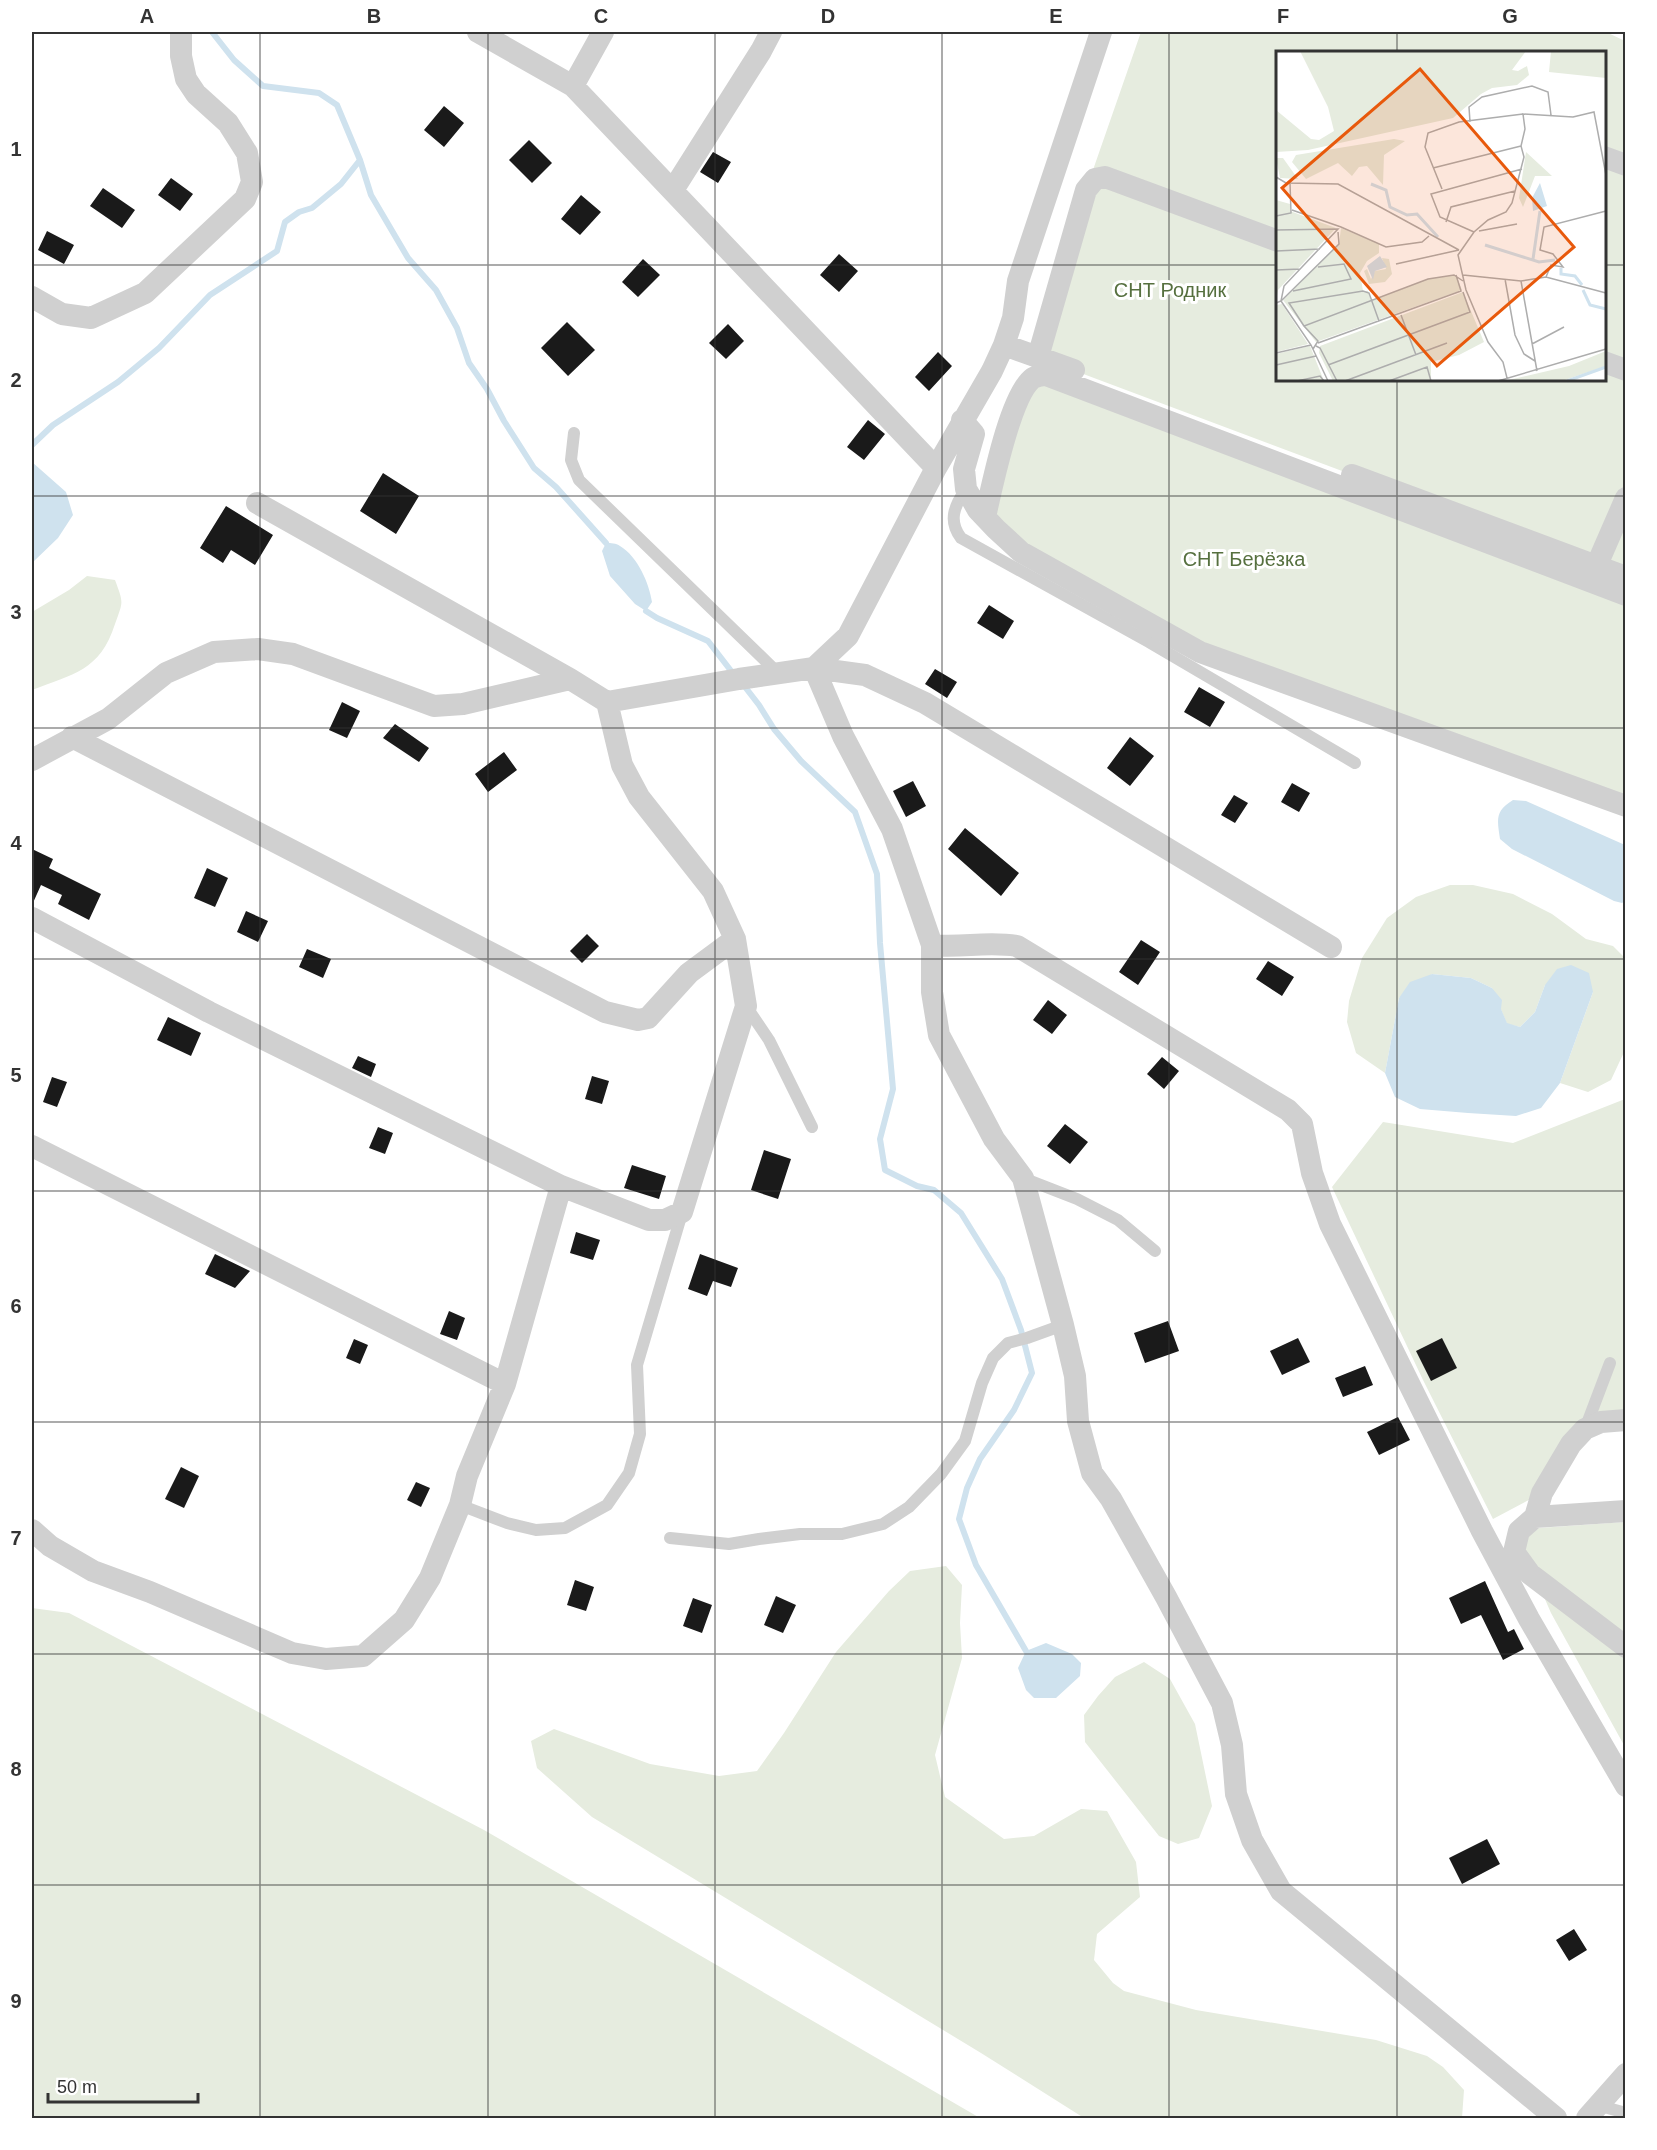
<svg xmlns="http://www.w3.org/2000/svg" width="1657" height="2150" viewBox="0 0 1657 2150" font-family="Helvetica,sans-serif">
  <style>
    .green { fill: #e6ecdf; fill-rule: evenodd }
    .water { fill: #cfe2ee }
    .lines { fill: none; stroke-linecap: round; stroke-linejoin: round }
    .stream { stroke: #cfe2ee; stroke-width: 6 }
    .building { fill: #1a1a1a }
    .lane { stroke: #d0d0d0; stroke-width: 12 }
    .street { stroke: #d0d0d0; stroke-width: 22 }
    .grid { fill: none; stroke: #333; stroke-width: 1.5; stroke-opacity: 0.55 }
    .labels { text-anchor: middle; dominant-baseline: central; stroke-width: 6; stroke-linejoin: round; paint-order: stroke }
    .park-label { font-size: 20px; fill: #56703f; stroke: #fff }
    .inset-river { fill: none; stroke: #cfe2ee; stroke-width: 3 }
    .inset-road { fill: none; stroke: #adadad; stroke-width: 1.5 }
    .view { fill: #e8590c; fill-opacity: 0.15; stroke: #e8590c; stroke-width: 3 }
    .inset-edge { fill: none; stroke: #333; stroke-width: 3 }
    .neatline { fill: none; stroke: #333; stroke-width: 2 }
    .grid-label { font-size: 20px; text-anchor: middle; font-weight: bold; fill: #333 }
  </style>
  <rect width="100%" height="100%" fill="#fff"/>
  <path class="green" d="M1141 32H1606L1625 41V577L1038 357 1086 190ZM1278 52H1604V380H1278Z
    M1034 377 1625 595V806L1200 652 985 517Z
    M87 576 115 580C124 604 123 601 115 624 100 671 73 674 32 690V612L69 590Z
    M1450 885H1473L1513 894 1552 914 1586 939 1613 946 1625 958V1050L1611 1080 1588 1092 1560 1083 1593 992 1545 985 1535 1012 1520 1027 1507 1024 1492 988 1471 978 1432 974 1399 998 1385 1073 1356 1053 1347 1022 1349 1001 1362 958 1387 918 1416 897Z
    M1625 1099V1420L1601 1422 1542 1493 1493 1519 1423 1380 1332 1187 1383 1122 1513 1143Z
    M1625 1522V1747L1551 1613 1524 1551 1527 1537 1539 1528Z
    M946 1566 962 1585 960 1623 962 1658 935 1755 945 1797 1004 1839 1034 1836 1081 1809 1107 1811 1136 1862 1140 1897 1097 1934 1094 1960 1113 1983 1124 1991 1196 2010 1376 2040 1427 2056 1443 2067 1464 2090 1462 2118H1084L981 2053 592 1817 537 1768 531 1741 554 1729 650 1764 719 1776 757 1771 784 1733 836 1652 889 1591 910 1571Z
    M32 1608 69 1613 484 1830 980 2118H32Z
    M1144 1662 1170 1679 1195 1724 1212 1806 1199 1838 1178 1844 1159 1836 1085 1742 1084 1715 1098 1696 1115 1677Z"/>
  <path class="water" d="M32 462 66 492 73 515 58 538 32 563Z
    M606 543C611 543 616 543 620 546 638 557 649 583 652 602L646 611 635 604 610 576 602 551Z
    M1513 800 1526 801 1625 845V901L1622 903 1614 901 1512 849 1500 839C1497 819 1495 811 1513 800Z
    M1571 965 1589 973 1593 992 1560 1083 1541 1108 1516 1116 1468 1113 1420 1109 1395 1097 1385 1073 1399 998 1410 982 1432 974 1471 978 1492 988 1502 1000 1501 1009 1507 1023 1520 1027 1535 1012 1545 985 1557 969Z
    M1046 1643 1072 1654 1081 1663 1080 1676 1056 1698H1034L1026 1690 1018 1668 1026 1651Z"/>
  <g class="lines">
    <path class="stream" d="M212 32 234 60 263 86 319 93 337 105 360 160 371 195 408 258 436 290 457 328 469 363 487 389 504 421 534 468 556 487 606 543
      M32 445 53 425 118 382 159 348 210 295 277 251 285 222 299 212 312 208 341 184 360 160
      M646 611 657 618 708 641 735 676
      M742 683 759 705 774 729 801 761 855 812 877 874 880 943 893 1089 880 1139 885 1170 917 1186 934 1190 961 1213 1002 1279 1021 1330 1032 1373 1014 1410 980 1459 967 1488 959 1519 976 1565 1026 1651"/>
  </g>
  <path class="building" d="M444 106 464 123 444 147 424 130Z
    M529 140 552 163 532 183 509 160Z
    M713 152 731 162 718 183 700 172Z
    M171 178 193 194 180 211 158 195Z
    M103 188 135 210 122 228 90 206Z
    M581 195 601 212 580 235 561 219Z
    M47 231 74 245 64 264 38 250Z
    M839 254 858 271 839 292 820 275Z
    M643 259 660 275 638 297 622 282Z
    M567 322 595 350 568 376 541 348Z
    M728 324 744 341 726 359 709 343Z
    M938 352 952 366 929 391 915 377Z
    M868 420 885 434 864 460 847 447Z
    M383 473 419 496 396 534 360 511Z
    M226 506 273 535 255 565 231 550 223 563 200 548Z
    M989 605 1014 621 1003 639 977 623Z
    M935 669 957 682 947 698 925 684Z
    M1199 687 1225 702 1210 727 1184 712Z
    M342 702 360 711 347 738 329 730Z
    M395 724 429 748 419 762 383 738Z
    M1130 737 1154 756 1130 786 1107 768Z
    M504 752 517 770 488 792 475 774Z
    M913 781 926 806 906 817 893 791Z
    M1292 783 1310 793 1299 812 1281 802Z
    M1234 795 1248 803 1235 823 1221 815Z
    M965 828 1019 873 1001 896 948 849Z
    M32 849 53 859 49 868 101 894 89 920 58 904 62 895 41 885 32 905Z
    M207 868 228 878 215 907 194 898Z
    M246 911 268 921 258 942 237 932Z
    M587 934 599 946 582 963 570 951Z
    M1141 940 1160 952 1138 985 1119 972Z
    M307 949 331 959 323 978 299 967Z
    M1268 961 1294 977 1282 996 1256 979Z
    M1048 1000 1067 1015 1052 1034 1033 1020Z
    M168 1017 201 1033 191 1056 157 1040Z
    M358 1056 376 1064 371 1077 352 1068Z
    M1162 1057 1179 1071 1164 1089 1147 1074Z
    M592 1076 609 1081 602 1104 585 1099Z
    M52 1077 67 1082 57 1107 43 1102Z
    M1065 1124 1088 1142 1070 1164 1047 1146Z
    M378 1127 393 1133 385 1154 369 1148Z
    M764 1150 791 1159 778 1199 751 1190Z
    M632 1165 666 1176 659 1199 624 1188Z
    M576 1232 600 1240 593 1260 570 1253Z
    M215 1254 250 1271 235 1288 205 1274Z
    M700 1254 738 1268 731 1287 713 1281 707 1296 688 1289Z
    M449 1311 465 1318 457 1340 440 1334Z
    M1168 1321 1179 1351 1145 1363 1134 1333Z
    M1298 1338 1310 1362 1282 1375 1270 1351Z
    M1442 1338 1457 1368 1431 1381 1416 1351Z
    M354 1339 368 1345 360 1364 346 1358Z
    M1365 1366 1373 1385 1343 1397 1335 1378Z
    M1398 1417 1410 1440 1379 1455 1367 1432Z
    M181 1467 199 1476 184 1508 165 1499Z
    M416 1482 430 1488 421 1507 407 1500Z
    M575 1580 594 1587 586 1611 567 1605Z
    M1485 1581 1508 1632 1514 1629 1524 1649 1503 1660 1481 1615 1461 1624 1449 1598Z
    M776 1596 796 1605 783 1633 764 1625Z
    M693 1598 712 1605 702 1633 683 1626Z
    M1487 1839 1500 1864 1462 1884 1449 1858Z
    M1574 1929 1587 1950 1569 1961 1556 1940Z"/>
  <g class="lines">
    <path class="lane" d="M574 433 571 460 579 480 778 673
      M966 489C954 506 948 521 961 538L1149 642 1355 763
      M746 1006 769 1040 812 1127
      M1023 1178 1077 1199 1118 1220 1155 1251
      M1585 1429 1610 1363
      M460 1505 507 1523 536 1530 565 1528 607 1505 629 1473 640 1434 637 1365 682 1213
      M670 1538 729 1544 759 1539 800 1534H842L883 1524 909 1507 941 1474 965 1441 982 1383 993 1358 1008 1343 1027 1338 1063 1325
      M1597 2105 1626 2113"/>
    <path class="street" d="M478 32 573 86 936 468
      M573 86 603 32
      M1604 157 1626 165
      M673 190 761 51 771 32
      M32 297 62 314 91 318 145 293 245 199 252 182 247 153 228 123 196 94 186 79 181 56V32
      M1004 345 1074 370
      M1038 357 1086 190 1095 179 1105 177 1278 241
      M1604 362 1626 370
      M962 420 974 434 964 469 966 489 978 510 996 529 1021 552 1200 652 1626 806
      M1352 475 1626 577
      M257 503 570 679
      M985 517C992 487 1010 395 1033 378 1037 376 1042 375 1046 375L1626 595
      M1596 567 1626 498
      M814 668 843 736 892 829 932 945V992L939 1035 994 1139 1023 1178 1063 1325 1075 1376 1078 1421 1092 1473 1111 1499 1166 1597 1222 1703 1232 1745 1236 1794 1252 1840 1281 1891 1556 2118
      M814 668 865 675 925 703 1331 947
      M72 737 605 1012 638 1020 648 1018 689 973 735 939
      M32 760 108 719 166 673 214 652 258 649 293 654 434 706 463 704 570 679 607 702 739 679 814 668 848 636 936 468 992 371 1004 345 1013 318 1018 281 1101 32
      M32 918 209 1012 561 1186 649 1220H665L682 1212 746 1006 735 939 713 891 639 797 622 765 607 702
      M932 945C961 948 988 941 1017 946L1288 1110 1302 1124 1312 1173 1330 1224 1482 1531 1529 1619 1626 1786
      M32 1146 505 1384
      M1626 1511 1535 1517 1519 1531 1514 1552 1530 1574 1626 1647
      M1535 1517 1542 1493 1571 1444 1585 1429 1601 1422 1626 1420
      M32 1530 50 1546 93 1571 150 1592 292 1653 326 1659 363 1656 404 1620 430 1578 460 1505 467 1476 505 1384 561 1186
      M1587 2118 1626 2074"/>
  </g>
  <path class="grid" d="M260 32V2118M488 32V2118M715 32V2118M942 32V2118M1169 32V2118M1397 32V52M32 265H1278M1604 265H1626M1397 380V2118M32 496H1626M32 728H1626M32 959H1626M32 1191H1626M32 1422H1626M32 1654H1626M32 1885H1626"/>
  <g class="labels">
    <g class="park-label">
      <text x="1170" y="290">СНТ Родник</text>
      <text x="1244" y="559">СНТ Берёзка</text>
    </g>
  </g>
  <g transform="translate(1276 51)">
    <rect width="330" height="330" fill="#fff"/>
    <path d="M24 0H250L236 19 242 20 251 15 253 24 241 34 216 37 205 43 177 67 32 99 0 101V59L35 88 43 89 58 80 52 56ZM275 0H330V27L273 21ZM118 88 129 90 108 104 107 134 91 115 83 116 76 125 62 112 30 128 16 111 20 104ZM250 101 276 125H259L247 156 243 147ZM0 107H7L22 128 4 127ZM0 149 14 153V160L60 177 2 239 0 251ZM65 177 103 193V202L91 210 84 222 87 240H92L95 250 152 228 180 224 186 239 40 291 7 249 63 193ZM106 207 113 208 116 223 109 231 93 233 88 220 91 218 95 228 99 220 110 218ZM187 241 208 291 183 304 155 311V330H57L43 302 44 295ZM6 253 32 293 0 301V254ZM34 295 48 330H0V303ZM330 300V315L286 330H228L293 315Z" fill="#e6ecdf"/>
    <path d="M264 132 271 155 257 160 256 147ZM104 205 111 216 99 220 97 229 91 215Z" fill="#cfe2ee"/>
    <path class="inset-river" d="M95 133 110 139 114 156 131 164 141 163 162 186M209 194 263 211 279 209M257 208 264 160M285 217V223L299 225 306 234M307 239 314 254 330 258M291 330 330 316"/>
    <path class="inset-road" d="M194 71 193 56 206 46 256 35 272 41 275 64M157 117 245 95M0 126 10 132 62 133 183 199M166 138 149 96 152 82 183 71 247 63M16 159 65 176 110 196 146 191 153 185M0 165 15 162 14 132M170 171 175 156 239 140M0 179 62 178 8 235 5 250 0 252M203 180 241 173M198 181 164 166 155 143 246 118M0 200 44 198M120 213 183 199M0 219 24 218M187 224 245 230 270 226 330 242M270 226 275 214 287 216 277 203 264 199 268 176 330 160M229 228 239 284 248 303 259 310M245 230 261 320M17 240 75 228 68 213 42 216M125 264 140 304M28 275 13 252 87 240 93 242 103 270M42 292 185 240 180 224M256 293 288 276M40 295 44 297 61 330M37 298 42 290 28 275 152 228 178 224 187 230M0 302 35 294M0 314 40 305M52 314 194 261 187 241M231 327 227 311 212 291 190 239 182 204 198 181 212 169 230 161 236 152 248 106 245 95 249 78 247 63 297 66 318 61 330 124M21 330 44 325 48 330M52 330 35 294 5 250 63 193 62 181M69 330 171 292M113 330 151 316 155 330M222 330 330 298"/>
    <path class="view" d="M144 18 298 196 161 315 6 137Z"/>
    <rect width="330" height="330" class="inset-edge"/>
  </g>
  <rect width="1657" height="2150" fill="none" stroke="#ffffff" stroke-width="66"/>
  <path d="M48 2093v9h150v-9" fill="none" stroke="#333333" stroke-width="3"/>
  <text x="57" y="2093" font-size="18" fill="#333333" stroke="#ffffff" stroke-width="4.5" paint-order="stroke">50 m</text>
  <rect x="33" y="33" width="1591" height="2084" class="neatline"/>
  <g class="grid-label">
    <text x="147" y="23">A</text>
    <text x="374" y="23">B</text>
    <text x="601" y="23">C</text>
    <text x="828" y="23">D</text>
    <text x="1056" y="23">E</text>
    <text x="1283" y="23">F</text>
    <text x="1510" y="23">G</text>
    <text x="16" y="156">1</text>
    <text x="16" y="387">2</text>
    <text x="16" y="619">3</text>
    <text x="16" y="850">4</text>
    <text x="16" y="1082">5</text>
    <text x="16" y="1313">6</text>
    <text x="16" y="1545">7</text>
    <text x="16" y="1776">8</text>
    <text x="16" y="2008">9</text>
  </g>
</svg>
